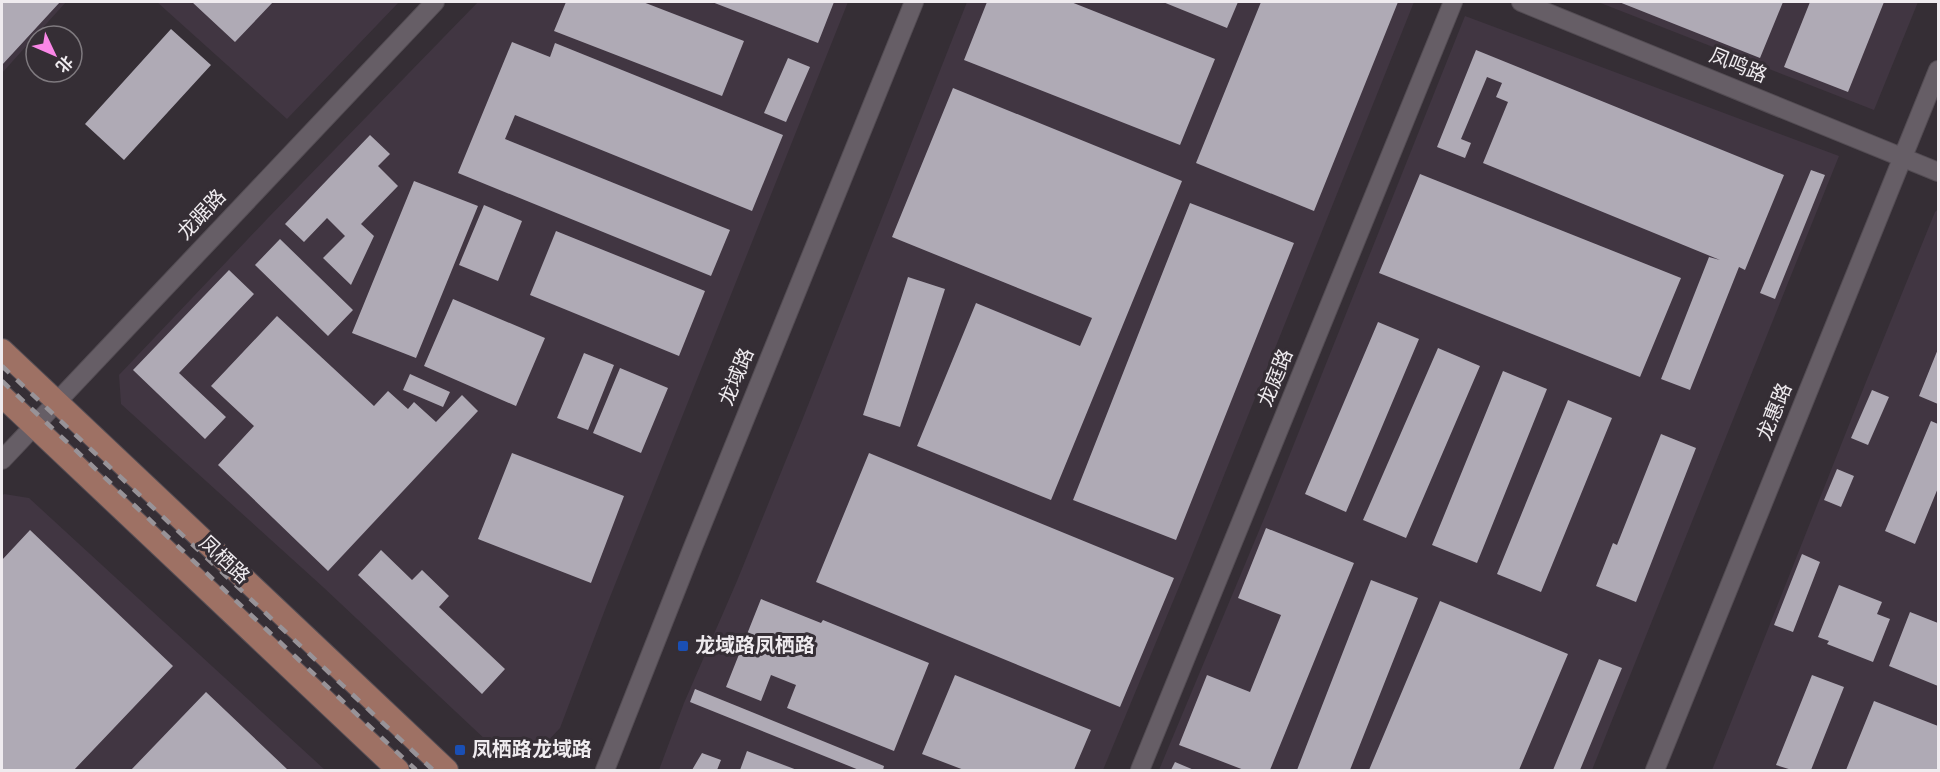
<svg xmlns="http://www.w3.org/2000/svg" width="1940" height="772" viewBox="0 0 1940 772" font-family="'Source Sans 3','Noto Sans SC',sans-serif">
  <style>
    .built { fill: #413642 }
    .building { fill: #afaab5 }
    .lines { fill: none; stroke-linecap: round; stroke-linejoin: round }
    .minor-casing { stroke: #544d54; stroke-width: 20 }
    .major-casing { stroke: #544d54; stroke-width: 24 }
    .minor { stroke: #665e66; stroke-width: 18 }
    .major { stroke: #9e7164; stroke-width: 22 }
    .rail { stroke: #989398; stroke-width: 4.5; stroke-dasharray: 10 10; stroke-linecap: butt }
    .transit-dot { fill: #1a4fb4; stroke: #352e35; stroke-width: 2 }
    .labels { text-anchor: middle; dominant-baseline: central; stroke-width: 6; stroke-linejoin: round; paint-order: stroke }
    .street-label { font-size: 20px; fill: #efebef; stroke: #352e35 }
    .poi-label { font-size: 20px; font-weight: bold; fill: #efebef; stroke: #352e35; text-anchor: start }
  </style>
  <rect width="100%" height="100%" fill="#352e35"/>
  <path class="built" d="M2 2H66L2 73Z
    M157 2H399L287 119Z
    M478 2H848L606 607 560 728 544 745 513 751 488 742 323 587 121 404 119 375 267 219Z
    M967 2H1414L1186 570 1103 770H659L684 703 737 581 803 418Z
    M1598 2H1918L1874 110Z
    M1465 16 1839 156 1592 770H1159L1266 514Z
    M1938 209V770H1712L1866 382 1935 212Z
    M4 494 29 498 325 770H2V496Z"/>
  <path class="building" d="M2 2H60L2 65Z
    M192 2H273L235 42Z
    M566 2H643L744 41 722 96 554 31Z
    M712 2H834L818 43Z
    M987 2H1071L1215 59 1180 145 964 60Z
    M1163 2H1238L1227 28Z
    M1261 2H1398L1314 211 1196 163Z
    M1619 2H1783L1760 58Z
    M1810 2H1884L1848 92 1784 67Z
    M171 29 211 65 124 160 85 124Z
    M512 42 550 57 555 43 783 135 752 211 515 115 505 139 730 230 711 276 458 173Z
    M1476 50 1784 175 1745 270 1739 267 1690 390 1661 379 1709 257 1720 260 1483 163 1508 102 1496 97 1502 83 1487 77 1461 139 1471 143 1465 158 1437 147Z
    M788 58 810 67 786 122 764 113Z
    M953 88 1182 181 1051 500 917 446 976 303 1080 346 1092 318 892 237Z
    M370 135 390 154 378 166 398 186 361 224 374 236 351 285 323 258 345 236 327 218 304 242 285 224Z
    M1811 170 1825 175 1775 299 1760 293Z
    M1420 174 1681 278 1640 377 1379 273Z
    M414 181 478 206 416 358 352 333Z
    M1190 203 1294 243 1176 540 1073 500Z
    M484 205 522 221 498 281 459 265Z
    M556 231 705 291 679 356 530 295Z
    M280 239 353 310 328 336 255 265Z
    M229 270 254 294 179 373 226 417 205 439 133 370Z
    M908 277 945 289 900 427 863 415Z
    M453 299 545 338 516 406 424 366Z
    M277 316 374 406 388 391 408 409 414 402 436 422 462 395 478 411 328 571 218 465 254 426 211 386Z
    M1378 322 1419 339 1346 512 1305 494Z
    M1438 348 1480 366 1406 538 1363 520Z
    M1938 349V404L1919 396Z
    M584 353 614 365 588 430 557 418Z
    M620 368 668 388 641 453 593 433Z
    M1503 371 1547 389 1477 563 1432 545Z
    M410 374 450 392 443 407 403 390Z
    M1872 390 1889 397 1868 445 1851 438Z
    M1568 400 1612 418 1541 592 1497 574Z
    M1931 421 1938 424V488L1915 544 1885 531Z
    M1661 434 1696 448 1636 602 1596 586 1613 543 1617 545Z
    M512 453 624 496 591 583 478 539Z
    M869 453 1174 578 1120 707 816 582Z
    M1837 469 1854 476 1841 507 1824 500Z
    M1266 528 1354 563 1270 770H1244L1179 745 1207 675 1250 692 1281 615 1238 598Z
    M30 530 173 666 74 770H2V560Z
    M381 550 412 580 422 570 449 596 439 607 505 669 482 694 358 575Z
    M1802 554 1820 562 1793 632 1774 625Z
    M1371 580 1418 598 1350 770H1297Z
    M1839 585 1882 602 1877 614 1890 619 1873 662 1827 644 1829 641 1818 637Z
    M761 599 821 623 823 620 929 663 894 751 787 708 796 685 771 675 761 701 726 687Z
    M1440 601 1568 654 1519 770H1369Z
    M1910 612 1938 623V686L1889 666Z
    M1599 659 1622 668 1580 770H1553Z
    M955 675 1091 730 1074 770H964L922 754Z
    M1812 675 1844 687 1811 770H1792L1776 765Z
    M695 689 884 766 883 770H859L690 702Z
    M206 692 288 770H131Z
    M1874 701 1938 726V770H1846Z
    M747 751 797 770H740Z
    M702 753 721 760 717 770H692Z
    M1175 762 1194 770H1171Z"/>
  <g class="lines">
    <defs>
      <path id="minor" d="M1521 2 1938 172
        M2 460 435 2
        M605 770 693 547 914 2
        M1140 770 1453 2
        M1655 770 1938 70"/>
      <path id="major" d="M2 350 447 770
        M2 396 398 770"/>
    </defs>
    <use href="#minor" class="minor-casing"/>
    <use href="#major" class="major-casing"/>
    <use href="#minor" class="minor"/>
    <use href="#major" class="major"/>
    <path class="rail" d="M2 366 433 770
      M2 381 416 770"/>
  </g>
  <g class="transit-dot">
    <rect x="677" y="640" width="12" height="12" rx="3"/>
    <rect x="454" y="744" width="12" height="12" rx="3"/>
  </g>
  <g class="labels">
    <g class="street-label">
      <text transform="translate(1738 66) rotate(22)">凤鸣路</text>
      <text transform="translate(202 215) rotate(-47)">龙踞路</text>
      <text transform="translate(737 377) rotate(-68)">龙域路</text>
      <text transform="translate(1276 378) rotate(-68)">龙庭路</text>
      <text transform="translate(1775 412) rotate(-68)">龙惠路</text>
      <text transform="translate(224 560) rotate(43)">凤栖路</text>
    </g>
    <g class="poi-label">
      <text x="695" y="646">龙域路凤栖路</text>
      <text x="472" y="750">凤栖路龙域路</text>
    </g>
  </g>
  <rect width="1940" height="772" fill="none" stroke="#efebef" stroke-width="6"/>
  <g transform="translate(54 54) rotate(134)"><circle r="28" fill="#352e35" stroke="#7f7a7f" stroke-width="1.5"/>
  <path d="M0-4.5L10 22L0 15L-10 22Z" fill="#fa87e7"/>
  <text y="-9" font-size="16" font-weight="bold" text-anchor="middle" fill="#efebef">北</text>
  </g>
</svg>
